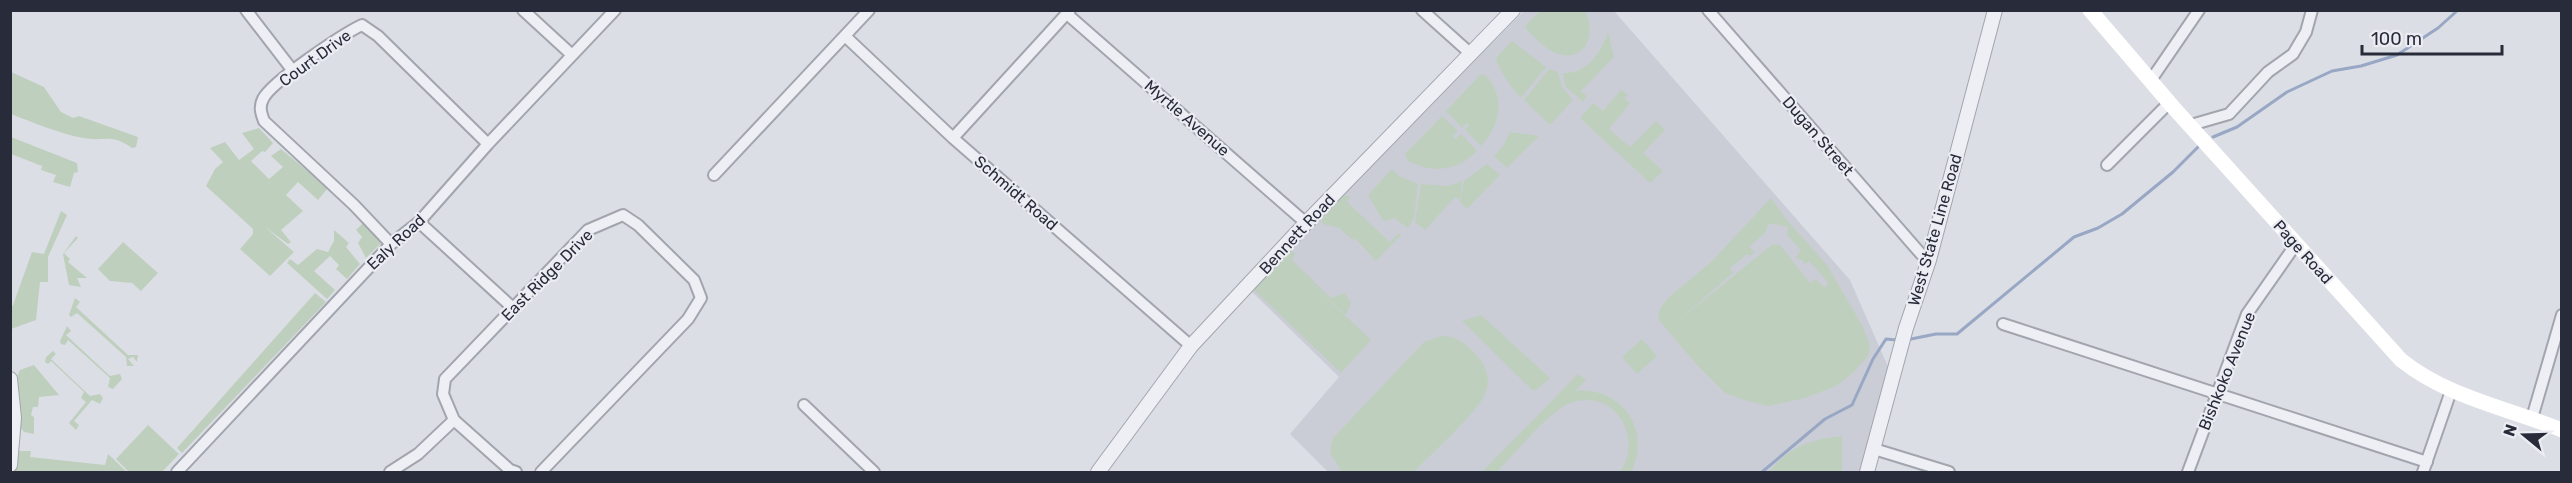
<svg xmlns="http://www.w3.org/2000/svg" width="2572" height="483" viewBox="0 0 2572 483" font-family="Rubik,sans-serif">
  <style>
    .built { fill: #cacdd6 }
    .green { fill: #bfcfbd; fill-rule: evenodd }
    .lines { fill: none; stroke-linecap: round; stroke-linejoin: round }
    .stream { stroke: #98a7c4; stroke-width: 3 }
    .minor-casing { stroke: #a2a5ae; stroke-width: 14 }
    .tertiary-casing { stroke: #a2a5ae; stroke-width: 16 }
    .minor { stroke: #eeeff4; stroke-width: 10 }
    .tertiary { stroke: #eeeff4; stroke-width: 14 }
    .secondary { stroke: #fff; stroke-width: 15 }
    .labels { text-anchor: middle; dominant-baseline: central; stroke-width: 4.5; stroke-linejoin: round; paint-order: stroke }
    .street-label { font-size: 16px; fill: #272b3a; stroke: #ebedf3 }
  </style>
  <rect width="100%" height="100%" fill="#dcdee5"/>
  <path class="built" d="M1524 11H1614L1850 280 1889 369 1863 472H1328L1290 434 1339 377 1251 291 1341 194Z"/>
  <path class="green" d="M1540 11H1585C1597 33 1586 64 1556 53 1545 49 1534 37 1526 29V25Z
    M1608 32 1614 57 1581 91 1587 96 1583 102 1565 86 1563 73C1588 74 1601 52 1608 32Z
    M1512 41 1546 67 1521 98C1513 90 1498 69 1496 58Z
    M1549 69 1558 72 1562 87 1573 100 1550 125 1524 100Z
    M11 72 44 87 61 112 73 118 79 116 138 137 136 147 132 148C111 133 103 142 83 138 58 133 34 123 11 114Z
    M1481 74C1488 76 1491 81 1494 87 1504 109 1496 129 1481 146L1465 130 1469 125 1467 123 1462 128 1446 111Z
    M1621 90 1628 95 1624 98 1630 103 1609 129 1630 147 1656 121 1665 130 1643 153 1663 171 1650 183 1580 118 1593 103 1603 111Z
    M1442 116 1458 131 1453 136 1455 139 1461 134 1477 151C1458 171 1433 174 1408 161L1405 154Z
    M259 128 273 143 265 152 262 151 251 161 269 179 283 167 271 156 281 149 328 188 318 200 298 182 286 195 303 211 281 230 291 242 288 244 265 227 294 252 270 276 240 249 253 234V229L206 186 215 169 223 162 210 148 225 142 239 160 254 149 242 133Z
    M1510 132 1539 136 1507 168 1494 156 1503 146Z
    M11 137 77 163 78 172 74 173 70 187 53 182 56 175 41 170 42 166 11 154Z
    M1487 164 1500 175 1467 209 1460 202 1464 181Z
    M1392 169 1399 176 1418 184 1414 218 1408 228 1394 218 1385 221 1382 219 1368 195Z
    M1462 181 1460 200 1455 197 1425 230 1415 222 1421 184 1447 186Z
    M1344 195 1350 197 1347 202 1390 242 1398 234H1402L1376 261 1355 238 1353 240 1339 228 1323 224 1321 220Z
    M1771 198 1786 219 1827 265 1863 327 1870 346 1868 356 1853 373 1836 386 1805 398 1769 406 1747 401 1725 393 1696 364 1658 319 1660 309 1668 298 1711 262ZM1769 223 1788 227 1787 235 1801 250 1795 258 1802 260 1805 264 1809 261 1828 282 1825 288 1815 279 1810 283 1780 245 1773 244 1674 324 1733 273 1730 268 1747 254 1750 256 1755 252 1749 247 1765 233Z
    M61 211 67 215 48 257V282H40L36 320 11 329V307L13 305 32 252 44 254Z
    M365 221 383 241 366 258 358 243 362 237 356 230Z
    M334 230 349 243 346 247 360 264 347 279 336 269 339 265 330 256 314 271 335 290 327 299 287 263 290 259 298 265 317 249 328 252 334 241Z
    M76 236 78 238 64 253 70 259 68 262 87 278H77L81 287 69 285 63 254Z
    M123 242 158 273 141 291 132 283 110 281 98 269Z
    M1291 250 1295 254 1292 260 1331 298 1345 293 1351 303 1346 315 1297 270 1371 340 1341 373 1254 290Z
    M315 293 326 302 182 453 177 448Z
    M75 298 80 302 76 307 128 355H138L137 362 133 357 128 359 134 366H127L126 357 77 313 71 317 69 315Z
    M1481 315 1550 378 1536 390H1532L1462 321Z
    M67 326 71 331 66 335 110 376 120 374 122 379 113 389 108 387 110 378 68 340 65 345 61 344 60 341Z
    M1442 336C1457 336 1468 345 1477 356 1487 367 1491 380 1485 394 1479 411 1429 456 1414 472H1342L1330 453 1333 438 1424 342Z
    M1642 339 1657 356 1637 374 1622 357Z
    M53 351 56 354 51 359 90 396 100 394 103 398 100 404 92 400 74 421 79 425 76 430 69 423 86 402 81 398 84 392 51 361 48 364 45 362 46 357Z
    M34 365 59 395 39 397 38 407H33L31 415 34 417V434L24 432 18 425 17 376 20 370Z
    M1578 374 1586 380 1575 391C1622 386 1652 431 1631 472H1620C1644 436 1614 387 1570 403 1549 411 1514 455 1497 472H1482Z
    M148 425 179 454 162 472H129L116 459Z
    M1842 436V472H1769C1787 448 1813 438 1842 436Z
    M17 451H31L30 457 105 465 108 454 127 472H15Z"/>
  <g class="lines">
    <path class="stream" d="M2213 137 2237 127 2287 92 2332 71 2361 66 2397 55 2438 28 2458 10
      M1911 339 1936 334H1957L2074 237 2098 228 2122 214 2173 172 2198 147
      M1762 472 1825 419 1852 405 1873 359 1886 339 1896 340"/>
    <defs>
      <path id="minor" d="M246 10 293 71
        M523 10 572 55
        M1422 10 1471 54
        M1708 10 1921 254 1929 260
        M1067 14 1306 223
        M845 36 953 138 1191 346
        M2151 80 2199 10
        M2191 125 2229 114 2268 72 2293 54 2306 32 2312 10
        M953 138 1070 10
        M2107 165 2169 103
        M714 175 869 10
        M419 222 514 309
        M391 244 354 205 264 121C261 113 259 107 263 99 271 82 343 34 362 25L378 36 488 144
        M2003 324 2427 462
        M804 405 874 472
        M2532 418 2562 315
        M1874 449 1949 472
        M177 472 391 244 419 222 488 144 615 10
        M390 472 418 454 454 420
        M516 472 510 470 454 420 443 394 445 379 588 230 623 215 638 225 694 280 701 298 688 319 541 472
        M2188 472 2247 314 2296 244
        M2423 472 2451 391"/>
      <path id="tertiary" d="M10 379 14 418 10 465
        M1098 472 1191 346 1306 223 1513 10
        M1867 472 1906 328 1929 260 1995 10"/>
    </defs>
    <use href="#minor" class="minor-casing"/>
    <use href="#tertiary" class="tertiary-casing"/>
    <use href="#minor" class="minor"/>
    <use href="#tertiary" class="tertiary"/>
    <path class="secondary" d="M2090 10 2173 107 2401 360C2447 397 2507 408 2562 430"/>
  </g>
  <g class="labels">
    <g class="street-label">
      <text transform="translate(315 58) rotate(-36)">Court Drive</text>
      <text transform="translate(1187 118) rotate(41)">Myrtle Avenue</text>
      <text transform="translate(1818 136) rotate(49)">Dugan Street</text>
      <text transform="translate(1016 193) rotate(41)">Schmidt Road</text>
      <text transform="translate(1935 230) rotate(-74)">West State Line Road</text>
      <text transform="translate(1297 234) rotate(-47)">Bennett Road</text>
      <text transform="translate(396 242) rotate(-43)">Ealy Road</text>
      <text transform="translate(2303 252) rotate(48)">Page Road</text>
      <text transform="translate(547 275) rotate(-45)">East Ridge Drive</text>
      <text transform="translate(2227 371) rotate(-68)">Bishkoko Avenue</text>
    </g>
  </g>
  <rect width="2572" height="483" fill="none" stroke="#272b3a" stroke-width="24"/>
  <g transform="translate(2524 435) rotate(289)" stroke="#ebedf3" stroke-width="4.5" paint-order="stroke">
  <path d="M0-4.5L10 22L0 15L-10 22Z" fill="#272b3a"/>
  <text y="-9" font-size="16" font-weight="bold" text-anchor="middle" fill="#272b3a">N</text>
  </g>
  <path d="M2362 45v9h140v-9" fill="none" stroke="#272b3a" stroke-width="3"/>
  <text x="2371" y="45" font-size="18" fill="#272b3a" stroke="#ebedf3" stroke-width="4.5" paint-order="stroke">100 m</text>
</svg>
